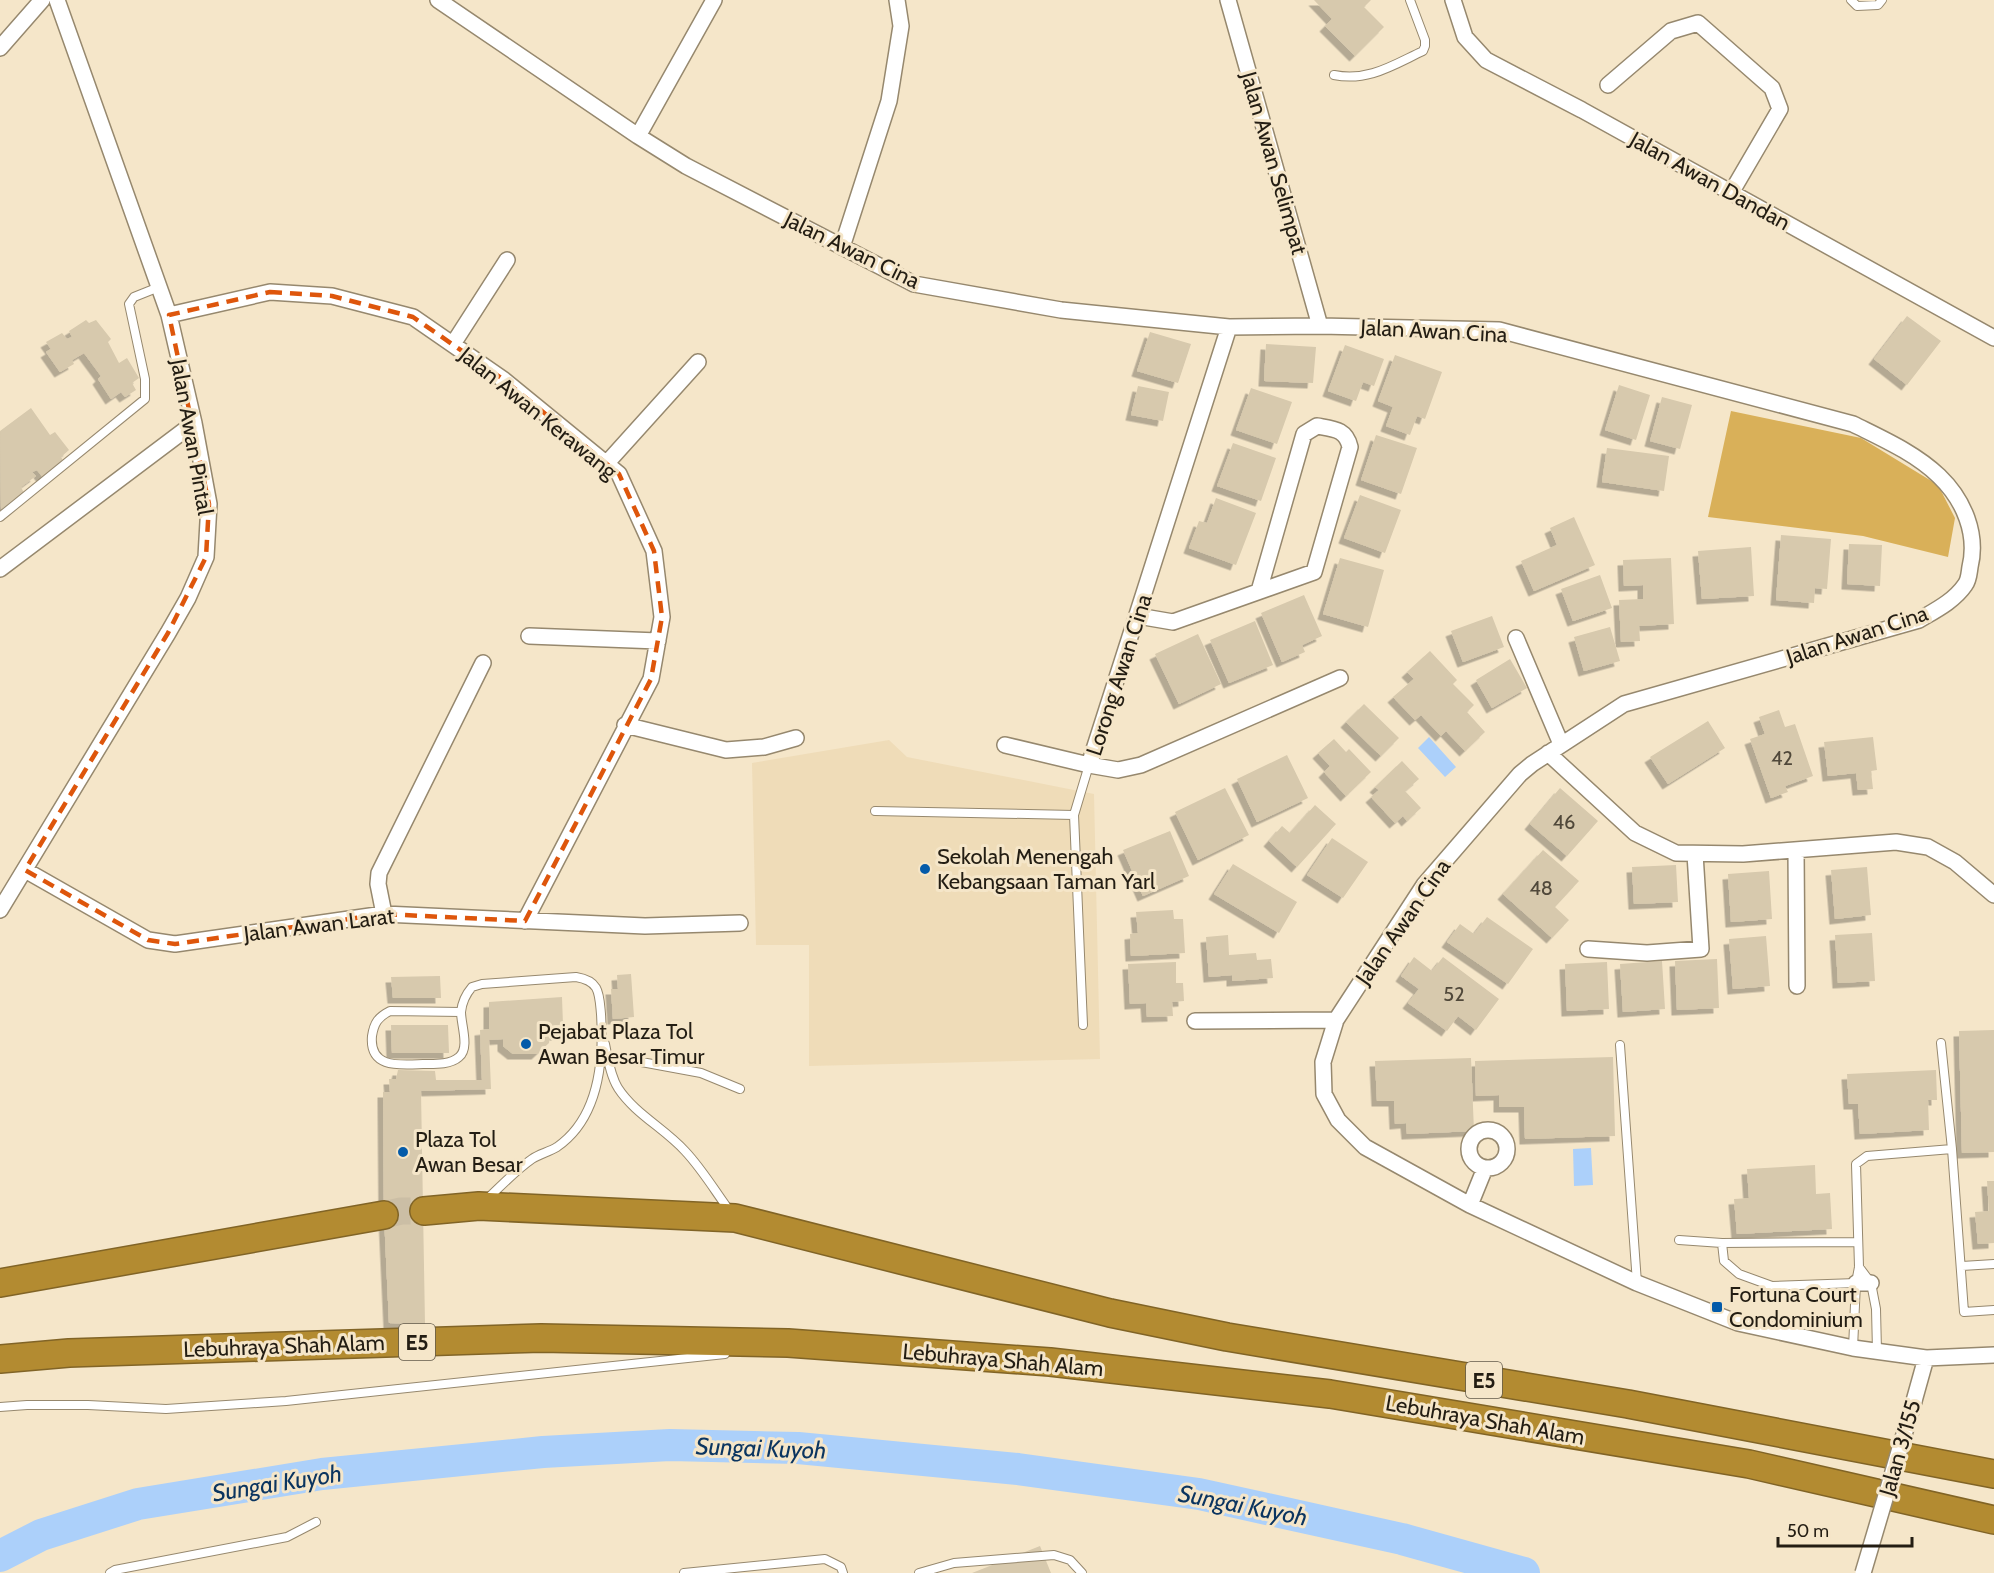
<svg xmlns="http://www.w3.org/2000/svg" width="1994" height="1573" viewBox="0 0 1994 1573" font-family="Cabin,sans-serif">
  <style>
    .built { fill: #efdcb8 }
    .green { fill: #d9b059 }
    .water { fill: #acd0fa }
    .lines { fill: none; stroke-linecap: round; stroke-linejoin: round }
    .river { stroke: #acd0fa; stroke-width: 32 }
    .building { fill: #d7c9ad; filter: url(#shadow) }
    .motorway-tunnel { stroke: #cbbea5; stroke-width: 27; stroke-dasharray: 27 14; stroke-linecap: butt }
    .service-casing { stroke: #96886e; stroke-width: 10 }
    .minor-casing { stroke: #96886e; stroke-width: 18 }
    .motorway-casing { stroke: #816426; stroke-width: 30 }
    .service { stroke: #fff; stroke-width: 8 }
    .minor { stroke: #fff; stroke-width: 15 }
    .motorway { stroke: #b38b31; stroke-width: 27 }
    .minor-bridge-casing { stroke: #96886e; stroke-width: 18; stroke-linecap: butt }
    .minor-bridge { stroke: #fff; stroke-width: 15 }
    .marked { fill: none; stroke: #de560c; stroke-width: 4.5; stroke-dasharray: 12 8; stroke-linejoin: round }
    .poi-dot { fill: #045ba9; stroke: #f5e6c9; stroke-width: 2 }
    .labels { text-anchor: middle; dominant-baseline: central; stroke-width: 6; stroke-linejoin: round; paint-order: stroke }
    .number-label { font-size: 20px; fill: #50483a }
    .shield { fill: #f5e6c9; stroke: #62594a; stroke-width: 1.5 }
    .shield-label { font-size: 21px; font-weight: bold; fill: #231d13 }
    .street-label { font-size: 22px; fill: #231d13; stroke: #f5e6c9 }
    .poi-label { font-size: 22px; fill: #231d13; stroke: #f5e6c9; text-anchor: start }
    .water-label { font-size: 24px; font-style: italic; fill: #0b3560; stroke: #f5e6c9 }
  </style>
  <defs>
    <filter id="shadow"><feDropShadow dx="-5.5" dy="5.5" stdDeviation="0" flood-color="#0004"/></filter>
  </defs>
  <rect width="100%" height="100%" fill="#f5e6c9"/>
  <path class="built" d="M889 740 907 757 1094 794 1100 1059 809 1066V945H756L752 763Z"/>
  <path class="green" d="M1731 411 1861 438 1938 485 1955 518 1948 557 1863 536 1708 517Z"/>
  <path class="water" d="M1429 737 1456 767 1445 777 1418 748Z
    M1591 1148 1593 1185 1574 1186 1573 1149Z"/>
  <g class="lines">
    <path class="river" d="M0 1556 41 1535 138 1504 322 1474 543 1452 670 1445 798 1448 1018 1469 1199 1494 1402 1539 1524 1573"/>
  </g>
  <path class="building" d="M1314 0H1371L1364 7 1384 27 1355 56 1325 26 1332 19Z
    M1907 316 1941 341 1907 385 1874 359Z
    M86 320 89 323 96 320 111 339 108 342 119 363 127 358 139 378 132 383 136 390 125 397 121 392 111 399 98 379 101 376 84 353 72 360 74 364 60 372 46 352 51 349 46 342 62 333 67 339 72 337 69 331Z
    M1150 332 1191 344 1178 383 1137 371Z
    M1266 344 1316 347 1313 383 1264 381Z
    M1345 345 1384 359 1374 386 1363 382 1356 401 1328 391Z
    M1395 355 1442 372 1425 419 1417 416 1410 435 1386 426 1393 407 1378 401Z
    M1619 385 1650 395 1636 440 1605 430Z
    M1138 386 1169 392 1163 421 1131 415Z
    M1251 388 1292 402 1277 444 1236 430Z
    M1662 397 1692 405 1680 449 1650 441Z
    M31 408 50 435 55 432 69 450 61 457 65 464 44 479 37 470 32 472 36 476 21 487 24 493 1 509 0 431Z
    M1376 435 1417 448 1401 494 1361 480Z
    M1233 443 1276 458 1261 501 1217 486Z
    M1607 448 1669 456 1664 491 1602 482Z
    M1360 495 1401 510 1385 553 1344 538Z
    M1216 498 1256 513 1236 565 1189 548 1199 521 1207 523Z
    M1574 517 1595 565 1534 591 1521 561 1557 545 1550 528Z
    M1781 535 1831 539 1827 589 1815 588 1814 603 1776 600Z
    M1849 544 1882 545 1880 586 1847 584Z
    M1751 547 1754 596 1702 599 1698 551Z
    M1340 558 1384 570 1368 627 1323 614Z
    M1671 558 1674 624 1639 626 1640 641 1621 642 1619 600 1643 599V585L1624 586 1623 560Z
    M1600 575 1612 608 1573 621 1561 589Z
    M1304 595 1322 636 1302 645 1305 652 1282 662 1261 613Z
    M1492 616 1504 647 1463 662 1451 631Z
    M1255 621 1273 665 1229 683 1210 640Z
    M1610 627 1620 661 1584 671 1574 637Z
    M1198 634 1221 684 1179 704 1155 654Z
    M1430 651 1457 680 1453 684 1474 705 1467 712 1485 732 1465 751 1446 731 1441 736 1421 715 1415 720 1393 697 1414 679 1407 672Z
    M1510 659 1527 688 1492 708 1476 680Z
    M1364 704 1399 738 1381 756 1346 722Z
    M1779 710 1785 727 1795 724 1813 776 1785 786 1788 792 1771 798 1750 739 1765 734 1759 717Z
    M1708 721 1725 748 1668 784 1650 757Z
    M1873 737 1877 770 1871 771 1873 789 1858 790 1856 773 1828 776 1824 742Z
    M1334 739 1346 752 1349 749 1371 772 1346 796 1324 772 1330 766 1318 753Z
    M1287 755 1308 798 1257 822 1237 779Z
    M1402 761 1419 779 1405 791 1421 808 1407 821 1403 816 1395 823 1371 797 1379 790 1375 787Z
    M1225 788 1249 835 1198 860 1175 812Z
    M1560 788 1598 821 1567 856 1530 824Z
    M1315 805 1336 824 1297 867 1269 841 1282 826 1290 833Z
    M1170 831 1189 876 1143 896 1123 850Z
    M1332 838 1368 862 1343 898 1307 875Z
    M1543 850 1579 881 1555 907 1569 920 1552 938 1503 894Z
    M1233 864 1297 902 1279 933 1214 894Z
    M1676 865 1678 902 1634 904 1632 867Z
    M1867 867 1871 915 1835 919 1831 870Z
    M1769 871 1772 919 1731 922 1728 874Z
    M1173 910 1174 919H1183L1185 953 1131 956 1130 934 1138 933 1136 912Z
    M1487 917 1533 949 1508 984 1447 942 1460 924 1474 934Z
    M1872 933 1875 981 1838 983 1835 935Z
    M1228 935 1229 955 1256 953 1257 960 1271 959 1273 978 1232 981V975L1209 977 1206 937Z
    M1766 936 1770 986 1733 989 1729 939Z
    M1414 957 1432 971 1443 957 1499 999 1476 1030 1458 1016 1447 1031 1408 1003 1419 989 1401 976Z
    M1717 959 1719 1008 1677 1010 1675 961Z
    M1662 961 1665 1009 1623 1012 1620 964Z
    M1176 962V983H1183L1184 1001 1172 1002 1173 1016 1147 1017 1146 1003 1130 1004 1128 964Z
    M1607 962 1609 1009 1567 1011 1565 964Z
    M631 974 634 1017 613 1019 611 989H618L617 975Z
    M440 976 441 998H393L391 977Z
    M562 997 563 1025H557L558 1035H550L549 1043 537 1054H513L503 1046V1039L489 1040 491 1089 421 1091 425 1324 389 1323 384 1215 383 1092H390L389 1079H396L398 1070 435 1071 436 1080H482L480 1030 489 1029V1002Z
    M391 1025H448L449 1053H392Z
    M1994 1030V1152L1962 1153 1959 1031Z
    M1613 1057 1615 1136 1525 1139 1524 1107H1499V1095L1476 1096 1475 1061Z
    M1471 1058 1474 1131 1407 1134 1406 1123 1395 1124 1394 1101H1377L1375 1061Z
    M1936 1070 1937 1100H1928L1929 1130 1860 1134 1858 1104H1849L1847 1074Z
    M1815 1165 1816 1194 1830 1193 1832 1229 1737 1234 1734 1199 1749 1198 1747 1169Z
    M1987 1181H1994V1243L1978 1244 1975 1212 1989 1211Z
    M1040 1546 1051 1573H972Z"/>
  <g class="lines">
    <path class="motorway-tunnel" d="M384 1215 401 1211H424"/>
    <defs>
      <path id="service" d="M1851 0 1857 6 1878 5 1882 0
        M1334 75C1368 82 1393 65 1423 51L1425 46V40L1410 0
        M0 517 145 399V379L129 304 134 297 159 287
        M875 811 1074 815
        M461 1012 390 1011C378 1017 374 1023 372 1036 369 1069 400 1065 423 1064 434 1064 450 1065 459 1057 470 1048 461 1025 461 1012 462 1002 466 994 472 987L482 984 576 977C600 981 599 993 601 1014 604 1061 599 1118 557 1147 549 1152 539 1154 532 1159 516 1170 501 1186 487 1199
        M1083 1025 1074 815 1089 765
        M1941 1043 1952 1149
        M605 1044C608 1058 610 1075 618 1088 635 1114 664 1128 685 1151 702 1169 715 1191 729 1210
        M1620 1045 1637 1283
        M609 1060 636 1061 701 1073 740 1089
        M1679 1240 1722 1243 1858 1242
        M1722 1243 1724 1261 1739 1274 1772 1286 1856 1283
        M1962 1266 1994 1264
        M1859 1267 1871 1283 1876 1309 1877 1351
        M1853 1348 1856 1283 1859 1267 1856 1164 1867 1156 1952 1149 1964 1312 1994 1310
        M0 1407 27 1405H88L166 1409 286 1401 725 1354
        M110 1573 115 1570 287 1537 316 1522
        M684 1573 825 1559 841 1567 843 1573
        M919 1573 954 1563 1054 1555 1070 1560 1082 1573"/>
      <path id="minor" d="M438 0 638 136 686 166 914 284 1061 310 1229 327 1320 326 1499 330 1853 424C1883 439 1915 453 1939 476 1964 500 1978 534 1970 567 1969 573 1969 580 1965 585 1954 601 1936 610 1919 620L1624 704 1532 764 1520 774 1424 885 1336 1020 1323 1062 1324 1094 1338 1120 1365 1147 1470 1205 1637 1283 1738 1323 1853 1348 1926 1358 1994 1355
        M1228 0 1320 326
        M1453 0 1465 37 1486 60 1582 110 1994 338
        M0 48 42 0
        M1608 85 1671 31 1698 23 1772 88 1780 109 1731 193
        M638 136 714 0
        M842 247 889 101 901 26 897 0
        M169 315 270 292 332 296 413 317 504 380 619 474 654 551 662 617 651 679 525 921
        M1229 327 1089 765 1118 770 1141 765 1340 678
        M453 344 507 260
        M606 464 698 362
        M0 569 194 423
        M1138 616 1173 622 1314 572 1350 447C1346 429 1334 429 1317 426L1304 434 1259 591
        M529 636 658 641
        M1516 638 1561 744
        M625 725 726 750 764 747 796 738
        M1005 745 1089 765
        M1548 753 1635 833 1676 853 1743 854 1896 842 1928 847 1955 862 1994 895
        M1796 850 1797 986
        M25 870 148 940 175 944 384 914 645 926 740 923
        M0 910 168 633 188 598 206 557 209 504 194 423 169 315 57 0
        M384 914 378 884 379 873 483 663
        M1588 949 1647 953 1701 949 1695 854
        M1195 1021 1336 1020
        M1469 1149a19 19 0 1 1 38 0a19 19 0 1 1-38 0Z
        M1470 1205 1485 1168
        M1856 1283H1871
        M1914 1401 1926 1358"/>
      <path id="motorway" d="M424 1211 479 1206 735 1218 1110 1313 1227 1337 1628 1404 1994 1474
        M0 1283 384 1215
        M0 1359 69 1353 541 1338 788 1343 1050 1362 1330 1394 1695 1455 1749 1464 1994 1520"/>
    </defs>
    <use href="#service" class="service-casing"/>
    <use href="#minor" class="minor-casing"/>
    <use href="#motorway" class="motorway-casing"/>
    <use href="#service" class="service"/>
    <use href="#minor" class="minor"/>
    <use href="#motorway" class="motorway"/>
    <defs>
      <path id="minor-bridge" d="M1863 1573 1914 1401"/>
    </defs>
    <use href="#minor-bridge" class="minor-bridge-casing"/>
    <use href="#minor-bridge" class="minor-bridge"/>
  </g>
  <path class="marked" d="M270 292 332 296 413 317 504 380 619 474 654 551 662 617 651 679 525 921 384 914 175 944 148 940 25 870 168 633 206 557 209 504 169 315Z"/>
  <g class="poi-dot">
    <circle cx="925" cy="869" r="6"/>
    <circle cx="526" cy="1044" r="6"/>
    <circle cx="403" cy="1152" r="6"/>
    <rect x="1711" y="1301" width="12" height="12" rx="3"/>
  </g>
  <g class="labels">
    <g class="number-label">
      <text x="1782" y="758">42</text>
      <text x="1564" y="822">46</text>
      <text x="1541" y="888">48</text>
      <text x="1454" y="994">52</text>
    </g>
    <g class="shield">
      <rect x="399" y="1324" width="36" height="36" rx="4.5"/>
      <rect x="1466" y="1362" width="36" height="36" rx="4.5"/>
    </g>
    <g class="shield-label">
      <text x="417" y="1342">E5</text>
      <text x="1484" y="1380">E5</text>
    </g>
    <g class="street-label">
      <text transform="translate(1274 163) rotate(74)">Jalan Awan Selimpat</text>
      <text transform="translate(1710 181) rotate(29)">Jalan Awan Dandan</text>
      <text transform="translate(852 250) rotate(26)">Jalan Awan Cina</text>
      <text transform="translate(1434 331) rotate(3)">Jalan Awan Cina</text>
      <text transform="translate(538 413) rotate(39)">Jalan Awan Kerawang</text>
      <text transform="translate(192 437) rotate(80)">Jalan Awan Pintal</text>
      <text transform="translate(1857 635) rotate(-18)">Jalan Awan Cina</text>
      <text transform="translate(1119 675) rotate(-72)">Lorong Awan Cina</text>
      <text transform="translate(1403 922) rotate(-55)">Jalan Awan Cina</text>
      <text transform="translate(319 925) rotate(-7)">Jalan Awan Larat</text>
      <text transform="translate(284 1346) rotate(-2)">Lebuhraya Shah Alam</text>
      <text transform="translate(1003 1360) rotate(5)">Lebuhraya Shah Alam</text>
      <text transform="translate(1485 1420) rotate(10)">Lebuhraya Shah Alam</text>
      <text transform="translate(1900 1448) rotate(-74)">Jalan 3/155</text>
    </g>
    <g class="poi-label">
      <text x="937" y="856">Sekolah Menengah<tspan x="937" dy="25">Kebangsaan Taman Yarl</tspan></text>
      <text x="538" y="1031">Pejabat Plaza Tol<tspan x="538" dy="25">Awan Besar Timur</tspan></text>
      <text x="415" y="1139">Plaza Tol<tspan x="415" dy="25">Awan Besar</tspan></text>
      <text x="1729" y="1294">Fortuna Court<tspan x="1729" dy="25">Condominium</tspan></text>
    </g>
    <g class="water-label">
      <text transform="translate(761 1448) rotate(2)">Sungai Kuyoh</text>
      <text transform="translate(277 1483) rotate(-9)">Sungai Kuyoh</text>
      <text transform="translate(1243 1505) rotate(11)">Sungai Kuyoh</text>
    </g>
  </g>
  <path d="M1778 1537v9h134v-9" fill="none" stroke="#231d13" stroke-width="3"/>
  <text x="1787" y="1537" font-size="18" fill="#231d13" stroke="#f5e6c9" stroke-width="4.5" paint-order="stroke">50 m</text>
</svg>
